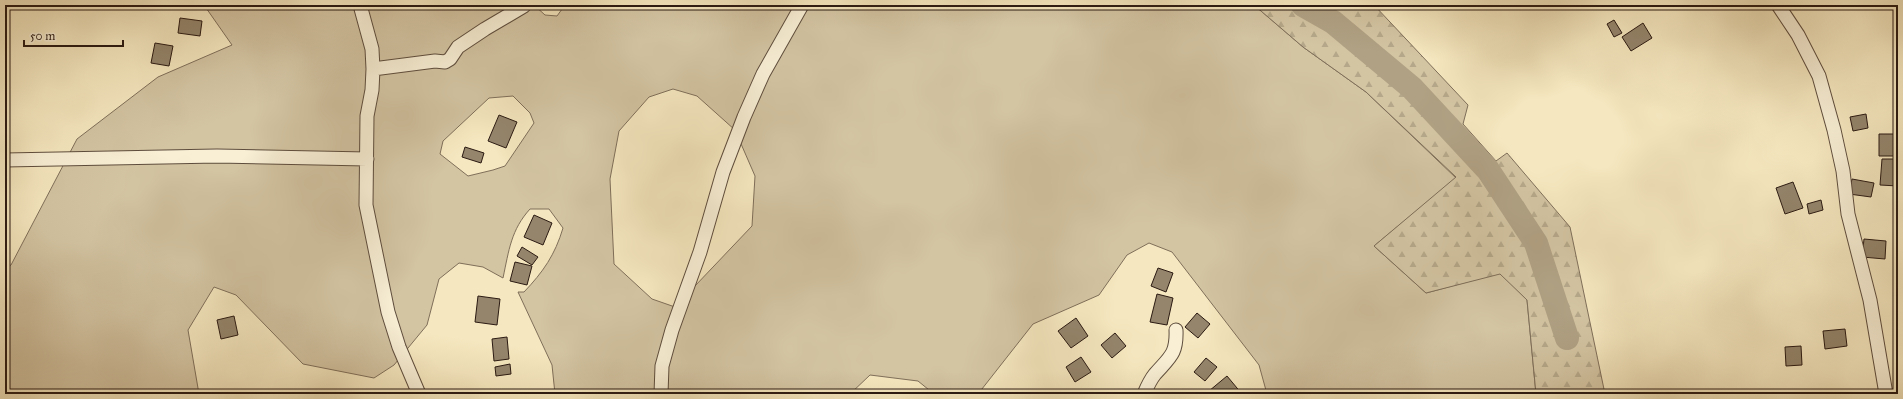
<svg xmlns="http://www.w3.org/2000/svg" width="1903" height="399" viewBox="0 0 1903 399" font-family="'IM FELL Great Primer',serif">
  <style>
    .green { fill: #d3c4a2; stroke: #7f6f5a; fill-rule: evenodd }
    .forest { fill: url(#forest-firs); stroke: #7f6f5a }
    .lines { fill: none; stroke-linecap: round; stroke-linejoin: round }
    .river { stroke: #b0a184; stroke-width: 24 }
    .building { fill: #94856c; stroke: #2b1a12 }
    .street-casing { stroke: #5e4d3d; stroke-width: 15 }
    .street { stroke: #f8efd5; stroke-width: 13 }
  </style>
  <defs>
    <pattern id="forest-firs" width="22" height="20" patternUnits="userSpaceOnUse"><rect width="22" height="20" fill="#d3c4a2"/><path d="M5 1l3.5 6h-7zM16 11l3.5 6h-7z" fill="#b5a88a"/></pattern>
  </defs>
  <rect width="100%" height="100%" fill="#f5e7bf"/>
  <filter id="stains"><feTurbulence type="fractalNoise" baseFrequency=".005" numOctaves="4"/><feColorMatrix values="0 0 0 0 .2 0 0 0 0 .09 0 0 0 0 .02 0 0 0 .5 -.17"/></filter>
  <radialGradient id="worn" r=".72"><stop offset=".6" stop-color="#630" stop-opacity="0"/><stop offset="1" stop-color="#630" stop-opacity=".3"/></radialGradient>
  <path class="green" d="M204 5H534L545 15 557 16 565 5H1254L1303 47 1366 92 1456 178 1374 246 1426 293 1500 273 1527 300 1536 394H1267L1259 365 1172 252 1149 243 1127 255 1099 295 1033 324 978 394H934L918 381 870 375 850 394H555L552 365 518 292H524C543 272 555 255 563 228L549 209H530C511 230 509 250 503 278L483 267 459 263 439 279 427 325 394 365 374 378 303 364 236 295 214 287 188 330 199 394H5V268L11 265 77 139 158 77 232 45ZM673 89 697 96 735 130 755 176 752 226 675 307 652 299 614 264 610 179 619 131 649 97ZM513 96 530 113 534 123 505 166 493 170 468 176 440 154 443 141 489 98Z"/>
  <path class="forest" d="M1254 5H1374L1468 105 1463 124 1496 161 1507 153 1570 227 1605 394H1536L1527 300 1500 274 1426 293 1374 246 1456 177 1366 92 1303 47Z"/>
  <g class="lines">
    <path class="river" d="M1303 5 1333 22 1412 88 1488 170 1536 243 1567 338"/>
  </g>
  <path class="building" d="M180 18 202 21 200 36 178 33Z
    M1614 20 1622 33 1614 37 1607 24Z
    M1643 23 1652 38 1631 51 1622 37Z
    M155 43 173 46 169 66 151 63Z
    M1866 114 1868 128 1853 131 1850 117Z
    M499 115 517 122 506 148 488 141Z
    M1879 134H1894V156H1879Z
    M465 147 484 153 481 163 462 157Z
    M1882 159H1898V186L1880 185Z
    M1852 179 1874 183 1871 197 1849 194Z
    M1793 182 1803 208 1785 214 1776 188Z
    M1821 200 1823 210 1809 214 1807 204Z
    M534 215 552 223 543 245 524 237Z
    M1864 239 1886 241 1885 259 1862 257Z
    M522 247 538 257 532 265 517 256Z
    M515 262 532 266 527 285 510 281Z
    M1158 268 1173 273 1166 292 1151 286Z
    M1157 294 1173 298 1167 325 1150 322Z
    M478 296 500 299 497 325 475 322Z
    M1197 313 1210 324 1198 338 1185 327Z
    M234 316 238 335 221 339 217 320Z
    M1076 318 1088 336 1071 348 1058 331Z
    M1845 329 1847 346 1825 349 1823 331Z
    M1115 333 1126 346 1112 358 1101 345Z
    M507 337 509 359 494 361 492 339Z
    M1801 346 1802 365 1786 366 1785 347Z
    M1081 357 1091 372 1075 382 1066 367Z
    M1206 358 1217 367 1205 381 1194 372Z
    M510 364 511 374 496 376 495 367Z
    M1227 376 1242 394H1211L1209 391Z"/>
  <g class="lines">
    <defs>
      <path id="street" d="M360 5 372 49 373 69 372 90 367 116 366 205 388 312 399 347 419 394
        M1778 5 1798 35 1819 76 1834 130 1843 171 1848 214 1870 300 1886 394
        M373 69 435 61 445 62 450 59 458 47 485 29 524 6
        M5 160 217 156 367 159
        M661 394 662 366 672 330 700 252 723 172 744 117 763 74 802 5
        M1144 394C1147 387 1150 380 1155 374 1170 357 1177 354 1176 330"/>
    </defs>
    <use href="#street" class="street-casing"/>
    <use href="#street" class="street"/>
  </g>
  <rect width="1903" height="399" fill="none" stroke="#f5e7bf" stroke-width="20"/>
  <rect x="6" y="6" width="1891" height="387" fill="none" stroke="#2b1a12" stroke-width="2"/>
  <rect x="10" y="10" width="1883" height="379" fill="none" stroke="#2b1a12"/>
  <path d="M24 40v6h99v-6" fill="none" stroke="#2b1a12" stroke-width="2"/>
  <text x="30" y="40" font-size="12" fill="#2b1a12" stroke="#f8efd5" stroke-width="3" paint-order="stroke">50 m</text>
  <rect width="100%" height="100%" filter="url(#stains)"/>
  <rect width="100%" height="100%" fill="url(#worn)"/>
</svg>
